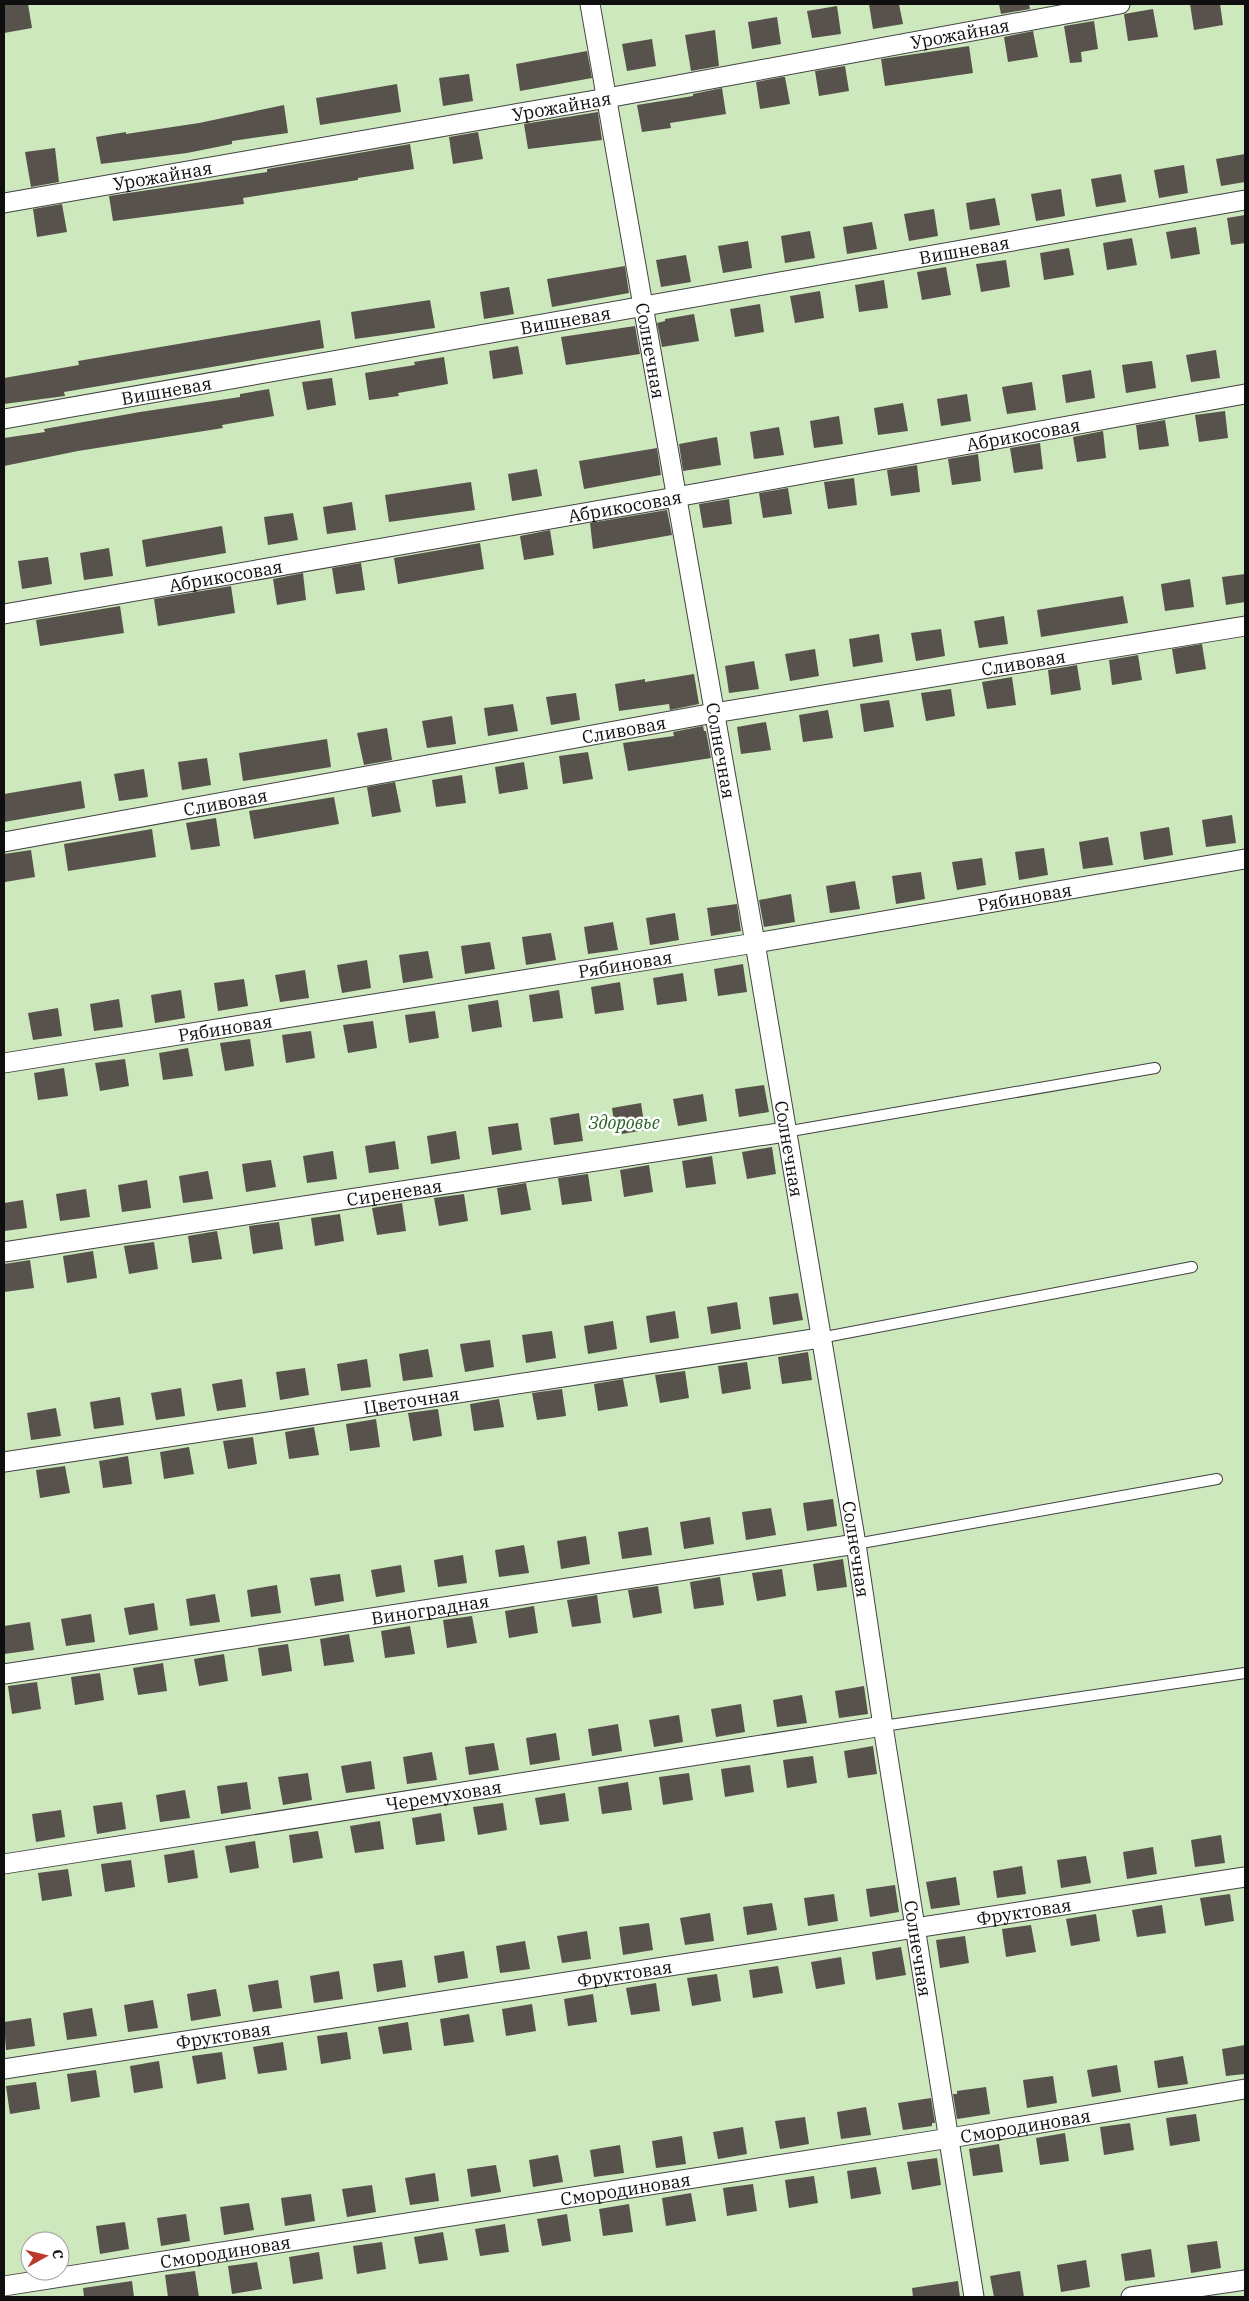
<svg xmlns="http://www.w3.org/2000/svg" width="1249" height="2301" viewBox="0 0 1249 2301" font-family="'IBM Plex Serif',serif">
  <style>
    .green { fill: #cde8bc; fill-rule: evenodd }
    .building { fill: #58524c }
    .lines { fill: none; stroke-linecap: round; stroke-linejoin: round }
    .lane-casing { stroke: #424242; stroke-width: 12 }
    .street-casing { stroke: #424242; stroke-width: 21 }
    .lane { stroke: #fff; stroke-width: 10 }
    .street { stroke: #fff; stroke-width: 19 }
    .labels { text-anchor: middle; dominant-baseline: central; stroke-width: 5; stroke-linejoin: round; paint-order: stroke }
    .street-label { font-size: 18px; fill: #0f0f0f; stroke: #fff }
    .park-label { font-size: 18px; font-style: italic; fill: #256521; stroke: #fff }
  </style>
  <rect width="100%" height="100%" fill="#fefef2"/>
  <path class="green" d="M4 4H1245V2297H4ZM30 2241H60V2271H30Z"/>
  <path class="building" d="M4 4H28L32 28 4 33Z
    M869 4H899L903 24 873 29Z
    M999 4H1029L1030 9 1001 14Z
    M1190 4H1220L1223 25 1194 30Z
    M837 6 841 34 812 38 807 11Z
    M1153 9 1158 37 1128 41 1124 14Z
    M777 17 781 44 752 49 748 22Z
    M1094 21 1098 49 1081 52 1082 62 1070 63 1064 26Z
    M715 30 719 66 691 71 685 35Z
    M1033 31 1038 57 1008 62 1004 37Z
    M652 39 656 66 627 71 622 44Z
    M969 46 973 73 885 86 881 59Z
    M587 51 592 78 520 91 516 64Z
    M845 66 849 91 819 96 815 71Z
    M469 74 473 101 443 106 439 78Z
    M782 77H785L790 104 760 109 756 82Z
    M397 84 401 112 320 125 316 98Z
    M722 88 726 114 670 123 671 128 642 132 637 105 693 96V94Z
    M284 105 288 133 232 141V144L187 153 101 164 96 137 126 132V134L199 123Z
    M598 112 602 140 528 149 524 124Z
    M478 132 483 159 453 164 449 137Z
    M410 144 414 169 358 178V180L243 198 244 204 113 221 109 196 267 172V169Z
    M55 148 59 182 31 187 25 152Z
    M1245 154V182L1221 186 1216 159Z
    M1184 165 1188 193 1159 198 1154 170Z
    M1121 174 1126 202 1096 207 1091 179Z
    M1061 189 1065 216 1036 221 1031 194Z
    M995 198 1000 225 970 230 966 203Z
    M62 204 67 232 37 237 33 209Z
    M934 209 938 236 909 241 904 214Z
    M1245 215V243L1231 245 1227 218Z
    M872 222 877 249 847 254 843 227Z
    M1196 227 1200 254 1171 259 1166 232Z
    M810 231 815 258 785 263 781 236Z
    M1132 238 1137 265 1107 270 1103 243Z
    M748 241 752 268 723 273 718 246Z
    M1069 248 1074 275 1044 280 1040 253Z
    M686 255 691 282 661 287 656 260Z
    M1006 260 1010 287 981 292 976 264Z
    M625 266 629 293 552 307 547 279Z
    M946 267 951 295 922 300 917 272Z
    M884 280 888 308 859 312 855 285Z
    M509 287 514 314 484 319 480 292Z
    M820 291 824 318 795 323 790 296Z
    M430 300 435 328 355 339 351 312Z
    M760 304 764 332 735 337 730 309Z
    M694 314 699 341 662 347 657 323 665 321V319Z
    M320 320 324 348 64 392 65 396 4 404V378L79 365 78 361Z
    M635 326 640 354 566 365 561 337Z
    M518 346 523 374 493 379 489 351Z
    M1216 350 1220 378 1191 382 1186 355Z
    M444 357 448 384 398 393 399 396 369 400 365 373 415 365 414 362Z
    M1152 361 1156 388 1126 393 1122 365Z
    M1091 370 1095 398 1066 403 1062 375Z
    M332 378 336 405 307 410 302 382Z
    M1032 382 1036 410 1007 414 1002 387Z
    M269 389 274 416 222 425 223 428 78 451 4 466V438L45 432 44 429 140 412 240 397V394Z
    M967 394 971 421 941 426 937 399Z
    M903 403 908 431 878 435 874 408Z
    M1225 411 1228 438 1199 442 1195 415Z
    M839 416 843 444 814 448 810 421Z
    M1165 420 1169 446 1139 450 1136 425Z
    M779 427 784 455 754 459 750 432Z
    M1103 431 1106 458 1077 462 1073 437Z
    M717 437 721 465 683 471 679 444Z
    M1040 443 1043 469 1014 473 1010 448Z
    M657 448 661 475 584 489 579 461Z
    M978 454 981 481 952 485 948 459Z
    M917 465 920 492 891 496 887 470Z
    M537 469 542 496 512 501 508 474Z
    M854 478 857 505 828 509 824 482Z
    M471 482 475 510 389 522 385 495Z
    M788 488 792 514 763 518 759 493Z
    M729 499 732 524 703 528 699 504Z
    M352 502 356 530 327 534 323 507Z
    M667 510 672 535 593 549 590 523Z
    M293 513 298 540 268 545 264 517Z
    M222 526 226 553 146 567 142 540Z
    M550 530 554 555 524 560 520 536Z
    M480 543 484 569 398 584 394 558Z
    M109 548 113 576 84 580 80 553Z
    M48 557 52 584 22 589 18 561Z
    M361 563 365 590 336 594 332 568Z
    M303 573 306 600 277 605 273 579Z
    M1245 574V602L1226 605 1222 577Z
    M1190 579 1194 607 1165 611 1161 584Z
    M231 586 235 613 158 626 154 599Z
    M1123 596 1128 623 1041 637 1037 610Z
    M120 606 124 633 40 646 36 620Z
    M1004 616 1008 644 979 648 974 621Z
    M941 629 945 656 916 661 911 633Z
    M879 634 883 662 853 667 849 639Z
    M1202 644 1206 669 1176 674 1172 649Z
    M815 649 819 676 790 681 785 654Z
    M1138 655 1142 680 1112 685 1109 660Z
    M754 661 759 689 729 693 725 666Z
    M1077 665 1081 690 1051 695 1048 670Z
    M694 674 699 704 670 710 669 704 619 711 615 684 645 679V682Z
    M1012 677 1016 705 987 709 982 682Z
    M951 689 955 716 926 721 921 693Z
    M576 693 580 720 551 725 546 697Z
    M889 700 894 727 864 732 860 704Z
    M513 704 518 731 488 736 484 708Z
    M828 710 833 738 803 742 799 715Z
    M452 716 456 744 427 748 422 721Z
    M766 722 771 750 741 754 737 727Z
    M703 726 704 731H706L711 758 628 771 623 743 674 736 673 732Z
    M387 728 392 760 364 765 357 733Z
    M327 739 331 767 243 781 239 753Z
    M588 752 593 779 563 784 559 756Z
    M207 758 211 785 182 790 178 762Z
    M524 762 528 789 499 794 495 767Z
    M144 769 148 797 119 801 114 774Z
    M462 775 466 803 436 807 432 780Z
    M81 781 85 808 4 822V794Z
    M395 782 401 812 372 817 367 787Z
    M334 797 339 824 254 839 249 811Z
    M1232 815 1236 843 1206 847 1202 820Z
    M216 818 220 846 191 850 186 823Z
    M1169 827 1173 855 1144 860 1140 832Z
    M152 829 156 857 68 871 64 844Z
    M1108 837 1113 865 1083 869 1079 842Z
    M1044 848 1048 875 1019 880 1015 852Z
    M31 850 35 877 5 882 4 854Z
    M982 858 986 885 957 890 952 862Z
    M921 872 925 899 896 904 892 876Z
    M855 881 860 909 830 913 826 886Z
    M791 894 795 922 764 927 759 900Z
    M737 904 741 931 711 936 707 908Z
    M675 913 679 940 650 945 646 918Z
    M613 922 618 950 588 954 584 927Z
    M551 933 556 960 526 965 522 937Z
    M490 942 495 969 465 974 461 946Z
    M428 951 433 978 403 983 399 955Z
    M367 960 371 988 342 993 337 965Z
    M743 964 747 992 718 996 714 969Z
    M305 970 309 998 280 1002 275 975Z
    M683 973 687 1001 657 1005 653 978Z
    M244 979 248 1006 218 1011 214 983Z
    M620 982 624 1010 595 1014 591 987Z
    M181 990 185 1018 155 1023 151 995Z
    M559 990 563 1018 533 1022 529 995Z
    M119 999 123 1027 94 1031 90 1004Z
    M498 1000 502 1027 472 1032 468 1005Z
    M58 1008 62 1036 33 1040 28 1013Z
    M435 1011 439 1038 409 1043 405 1015Z
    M373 1021 377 1048 348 1053 343 1025Z
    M311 1031 315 1058 286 1063 282 1035Z
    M250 1039 254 1066 225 1071 220 1043Z
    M188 1048 193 1076 163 1080 159 1053Z
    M125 1059 129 1086 100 1091 95 1063Z
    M64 1068 68 1096 38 1100 34 1073Z
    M764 1085 769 1112 739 1117 735 1089Z
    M703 1094 707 1121 678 1126 673 1099Z
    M641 1103 645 1130 616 1135 612 1108Z
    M579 1113 583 1141 554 1145 550 1118Z
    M518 1123 522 1150 492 1155 488 1127Z
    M456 1131 460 1159 431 1164 427 1136Z
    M395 1141 399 1169 369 1173 365 1146Z
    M772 1147 776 1174 747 1179 742 1152Z
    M333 1151 337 1179 307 1183 303 1156Z
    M712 1156 716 1184 686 1188 682 1161Z
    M271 1160 276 1187 246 1192 242 1164Z
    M649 1165 653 1192 624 1197 620 1170Z
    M208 1171 213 1199 183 1203 179 1176Z
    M588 1174 592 1201 562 1205 558 1178Z
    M147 1180 151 1208 122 1212 118 1185Z
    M526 1183 531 1210 501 1215 497 1188Z
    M86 1189 90 1217 60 1221 56 1194Z
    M464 1194 468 1221 439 1226 434 1198Z
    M23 1200 27 1228 4 1231V1203Z
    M402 1203 406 1231 377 1235 372 1208Z
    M340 1214 344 1241 315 1246 311 1218Z
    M279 1222 283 1249 253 1254 249 1226Z
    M217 1231 222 1259 192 1263 188 1236Z
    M154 1242 158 1269 129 1274 124 1246Z
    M93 1251 97 1278 67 1283 63 1256Z
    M30 1260 34 1288 4 1292V1264Z
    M798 1293 803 1320 773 1325 769 1297Z
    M737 1302 741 1329 711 1334 707 1307Z
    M675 1311 679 1338 650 1343 646 1316Z
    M613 1321 617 1349 588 1354 584 1326Z
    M552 1331 556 1358 526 1363 522 1335Z
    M490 1340 494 1367 465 1372 460 1344Z
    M428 1349 433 1377 403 1381 399 1354Z
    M808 1352 812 1380 782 1384 778 1357Z
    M367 1359 371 1387 341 1391 337 1364Z
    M747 1362 751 1389 722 1394 718 1366Z
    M305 1368 309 1395 280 1400 276 1372Z
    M685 1371 689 1398 660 1403 655 1375Z
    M242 1379 246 1407 217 1411 212 1384Z
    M623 1379 628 1406 598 1411 594 1384Z
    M181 1388 185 1416 156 1420 151 1393Z
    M562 1389 566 1416 537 1420 532 1393Z
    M120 1397 124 1425 94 1429 90 1402Z
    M499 1399 504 1427 474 1431 470 1404Z
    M56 1408 61 1436 31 1440 27 1413Z
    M438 1409 442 1436 413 1441 408 1413Z
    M376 1419 380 1447 350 1451 346 1424Z
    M314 1427 319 1455 289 1459 285 1432Z
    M253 1437 257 1464 228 1469 223 1441Z
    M189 1447 194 1474 164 1479 160 1452Z
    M128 1456 132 1484 103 1488 99 1461Z
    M65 1466 70 1493 40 1498 36 1470Z
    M833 1499 837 1526 807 1531 803 1503Z
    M771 1508 776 1535 746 1540 742 1512Z
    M710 1517 714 1544 684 1549 680 1522Z
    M648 1527 652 1555 622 1559 618 1532Z
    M586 1536 590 1564 561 1569 557 1541Z
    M524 1545 529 1573 499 1577 495 1550Z
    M463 1555 467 1583 438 1587 434 1560Z
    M843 1559 847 1587 817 1591 813 1564Z
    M401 1565 405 1592 376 1597 371 1570Z
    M782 1569 786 1596 757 1601 752 1573Z
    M340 1574 344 1601 315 1606 310 1578Z
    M720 1577 724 1605 694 1609 690 1582Z
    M277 1585 281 1613 251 1617 247 1590Z
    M658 1586 662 1613 633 1618 628 1590Z
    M215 1594 220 1622 190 1626 186 1599Z
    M597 1595 601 1623 572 1627 567 1600Z
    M154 1603 158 1630 129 1635 124 1608Z
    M534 1606 538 1633 509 1638 505 1611Z
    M91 1614 95 1642 66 1646 61 1619Z
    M472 1616 477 1643 447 1648 443 1620Z
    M30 1622 34 1650 4 1654V1626Z
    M410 1626 415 1654 385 1658 381 1631Z
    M349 1634 354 1662 324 1666 320 1639Z
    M288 1644 292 1671 262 1676 258 1648Z
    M224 1654 228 1681 199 1686 194 1659Z
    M163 1663 167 1691 138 1695 133 1668Z
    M100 1673 104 1700 75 1705 71 1677Z
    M37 1682 41 1709 12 1714 8 1686Z
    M864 1686 868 1714 839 1718 835 1691Z
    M802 1695 807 1723 777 1727 773 1700Z
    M741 1704 745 1732 716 1737 711 1709Z
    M679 1715 683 1742 654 1747 649 1720Z
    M618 1724 622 1751 592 1756 588 1729Z
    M556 1733 560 1760 530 1765 526 1738Z
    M494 1743 499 1770 469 1775 465 1747Z
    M873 1746 877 1774 848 1778 844 1751Z
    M432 1752 437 1780 407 1784 403 1757Z
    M813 1756 817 1783 787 1788 783 1760Z
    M371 1761 375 1789 346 1793 341 1766Z
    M750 1765 754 1792 725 1797 721 1769Z
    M308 1773 312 1800 283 1805 278 1777Z
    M689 1773 693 1800 663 1805 659 1777Z
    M247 1782 251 1809 221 1814 217 1786Z
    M628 1782 632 1810 602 1814 598 1787Z
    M185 1790 190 1818 160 1822 156 1795Z
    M565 1793 569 1821 540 1825 535 1798Z
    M122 1802 126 1829 97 1834 93 1806Z
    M503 1803 507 1830 478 1835 473 1807Z
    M61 1810 65 1837 36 1842 32 1814Z
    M441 1813 445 1841 416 1845 412 1818Z
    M380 1821 384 1849 355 1853 350 1826Z
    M318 1831 323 1858 293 1863 289 1835Z
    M1221 1835 1225 1863 1195 1867 1191 1840Z
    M255 1841 259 1868 230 1873 225 1846Z
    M1153 1847 1157 1874 1127 1879 1123 1852Z
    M194 1850 198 1878 168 1883 164 1855Z
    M1086 1856 1091 1883 1061 1888 1057 1860Z
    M131 1860 135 1887 105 1892 101 1864Z
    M1022 1866 1026 1894 997 1898 993 1871Z
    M68 1869 72 1896 42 1901 38 1873Z
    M956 1877 960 1905 931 1909 926 1882Z
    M895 1885 899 1912 870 1917 866 1889Z
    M834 1894 838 1921 808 1926 804 1898Z
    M1230 1894 1234 1921 1205 1926 1200 1898Z
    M772 1903 777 1930 747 1935 743 1907Z
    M1162 1905 1166 1933 1137 1937 1132 1910Z
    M710 1913 714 1941 685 1945 680 1918Z
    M1096 1914 1100 1941 1071 1946 1066 1919Z
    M649 1923 653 1950 623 1955 619 1927Z
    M1031 1925 1036 1952 1006 1957 1002 1929Z
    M587 1931 591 1959 562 1963 557 1936Z
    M965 1936 969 1963 940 1968 936 1940Z
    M525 1941 530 1969 500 1973 496 1946Z
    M901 1947 906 1975 876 1980 872 1952Z
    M464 1951 468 1978 438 1983 434 1956Z
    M841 1957 845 1984 816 1989 811 1962Z
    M402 1960 406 1987 377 1992 373 1964Z
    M778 1966 783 1993 753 1998 749 1970Z
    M339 1971 343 1999 314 2003 310 1976Z
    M717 1974 721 2001 692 2006 687 1978Z
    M278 1980 282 2008 253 2012 248 1985Z
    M656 1983 660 2011 631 2015 626 1988Z
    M216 1989 221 2016 191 2021 187 1994Z
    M593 1994 597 2022 568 2026 564 1999Z
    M153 2000 158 2028 128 2032 124 2005Z
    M532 2004 536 2031 506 2036 502 2009Z
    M92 2008 97 2036 67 2040 63 2013Z
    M469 2014 474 2042 444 2046 440 2019Z
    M31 2018 35 2046 6 2050 4 2022Z
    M408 2022 412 2050 383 2054 378 2027Z
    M347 2032 351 2059 321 2064 317 2036Z
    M283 2042 287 2070 258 2074 253 2047Z
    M1245 2045V2074L1226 2076 1222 2049Z
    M222 2052 226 2079 197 2084 192 2056Z
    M1183 2056 1188 2084 1158 2088 1154 2061Z
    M159 2061 163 2088 134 2093 130 2066Z
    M1117 2065 1121 2092 1092 2097 1087 2070Z
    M96 2070 100 2097 71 2102 67 2074Z
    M1053 2076 1057 2103 1027 2108 1023 2080Z
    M36 2082 40 2109 10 2114 6 2086Z
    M986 2087 990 2114 957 2119 953 2094H957V2091Z
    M931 2098 935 2123H932V2126L903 2130 898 2103Z
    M866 2107 871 2135 841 2139 837 2112Z
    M1196 2114 1200 2141 1170 2146 1166 2118Z
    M805 2117 809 2144 780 2149 775 2121Z
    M1130 2123 1134 2150 1104 2155 1100 2127Z
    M743 2127 747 2154 718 2159 713 2132Z
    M1065 2133 1069 2161 1040 2165 1036 2138Z
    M682 2136 686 2164 656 2168 652 2141Z
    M999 2144 1003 2172 973 2176 969 2149Z
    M620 2145 624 2173 594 2177 590 2150Z
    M558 2155 563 2182 533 2187 529 2160Z
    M937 2158 941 2185 912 2190 907 2162Z
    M496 2165 501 2192 471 2197 467 2169Z
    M876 2167 881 2194 851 2199 847 2171Z
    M435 2173 439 2201 410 2205 405 2178Z
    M814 2176 818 2203 789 2208 785 2180Z
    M753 2184 757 2211 727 2216 723 2188Z
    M372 2185 376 2212 347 2217 342 2189Z
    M691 2193 696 2221 666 2226 662 2198Z
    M311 2194 315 2221 285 2226 281 2198Z
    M249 2203 254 2230 224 2235 220 2207Z
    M629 2204 633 2232 603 2236 599 2209Z
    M186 2214 190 2241 161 2246 157 2218Z
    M567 2214 571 2241 542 2246 537 2219Z
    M125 2222 129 2249 100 2254 96 2226Z
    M505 2224 509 2252 480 2256 475 2229Z
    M443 2232 448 2260 419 2264 414 2237Z
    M1217 2241 1221 2268 1191 2273 1187 2245Z
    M382 2242 386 2269 357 2274 353 2246Z
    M1151 2249 1155 2277 1125 2281 1121 2254Z
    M319 2252 323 2279 293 2284 289 2257Z
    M1086 2260 1090 2287 1061 2292 1057 2265Z
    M257 2262 262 2289 232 2294 228 2266Z
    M195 2271 199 2297H168L165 2275Z
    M1020 2271 1024 2297H994L990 2276Z
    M132 2281 134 2297H84L83 2288Z
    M958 2281 960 2297H913L912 2288Z"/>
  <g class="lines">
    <defs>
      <path id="lane" d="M785 1132 1155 1068
        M820 1338 1192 1267
        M856 1544 1217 1479
        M883 1726 1245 1673"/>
      <g id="street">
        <path id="s1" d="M590 4 755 943 856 1544 883 1726 974 2297"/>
        <path id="s2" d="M4 203 607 98 1120 4"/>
        <path id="s3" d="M4 419 1245 200"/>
        <path id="s4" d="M4 614 676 497 1245 394"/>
        <path id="s5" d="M4 842 714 713 1245 626"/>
        <path id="s6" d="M4 1063 755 943 1245 859"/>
        <path id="s7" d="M4 1252 785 1132"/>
        <path id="s8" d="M4 1462 820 1338"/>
        <path id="s9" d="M4 1674 856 1544"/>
        <path id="s10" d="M4 1864 883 1726"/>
        <path id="s11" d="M4 2069 1245 1877"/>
        <path id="s12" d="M4 2286 950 2138 1245 2089"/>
        <path d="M1131 2297 1245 2280"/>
      </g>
    </defs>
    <use href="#lane" class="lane-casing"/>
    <use href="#street" class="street-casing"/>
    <use href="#lane" class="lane"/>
    <use href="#street" class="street"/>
  </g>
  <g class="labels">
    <g class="street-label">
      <text stroke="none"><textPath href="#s2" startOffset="971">Урожайная</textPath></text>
      <text stroke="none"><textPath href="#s2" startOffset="566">Урожайная</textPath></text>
      <text stroke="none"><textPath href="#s2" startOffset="161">Урожайная</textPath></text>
      <text stroke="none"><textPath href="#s3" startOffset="975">Вишневая</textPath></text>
      <text stroke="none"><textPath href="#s3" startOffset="570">Вишневая</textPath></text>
      <text stroke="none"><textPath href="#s1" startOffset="352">Солнечная</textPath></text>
      <text stroke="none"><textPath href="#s3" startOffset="165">Вишневая</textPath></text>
      <text stroke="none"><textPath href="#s4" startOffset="1035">Абрикосовая</textPath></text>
      <text stroke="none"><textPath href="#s4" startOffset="630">Абрикосовая</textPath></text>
      <text stroke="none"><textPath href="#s4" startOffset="225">Абрикосовая</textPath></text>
      <text stroke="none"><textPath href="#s5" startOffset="1035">Сливовая</textPath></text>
      <text stroke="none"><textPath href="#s5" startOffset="630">Сливовая</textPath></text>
      <text stroke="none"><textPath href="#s1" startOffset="758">Солнечная</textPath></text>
      <text stroke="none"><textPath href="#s5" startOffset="225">Сливовая</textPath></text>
      <text stroke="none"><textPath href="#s6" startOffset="1034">Рябиновая</textPath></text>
      <text stroke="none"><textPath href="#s6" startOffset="629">Рябиновая</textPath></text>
      <text stroke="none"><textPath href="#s6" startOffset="224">Рябиновая</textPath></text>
      <text stroke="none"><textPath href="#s1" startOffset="1162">Солнечная</textPath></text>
      <text stroke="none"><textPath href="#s7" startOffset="395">Сиреневая</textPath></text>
      <text stroke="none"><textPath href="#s8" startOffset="412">Цветочная</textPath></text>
      <text stroke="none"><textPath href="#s1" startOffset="1568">Солнечная</textPath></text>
      <text stroke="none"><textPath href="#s9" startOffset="431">Виноградная</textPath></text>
      <text stroke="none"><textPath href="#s10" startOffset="445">Черемуховая</textPath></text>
      <text stroke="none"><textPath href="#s11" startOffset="1032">Фруктовая</textPath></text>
      <text stroke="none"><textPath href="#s1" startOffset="1972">Солнечная</textPath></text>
      <text stroke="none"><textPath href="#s11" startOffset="628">Фруктовая</textPath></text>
      <text stroke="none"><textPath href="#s11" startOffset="222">Фруктовая</textPath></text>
      <text stroke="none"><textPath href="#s12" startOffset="1034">Смородиновая</textPath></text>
      <text stroke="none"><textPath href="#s12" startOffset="629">Смородиновая</textPath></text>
      <text stroke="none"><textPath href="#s12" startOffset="224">Смородиновая</textPath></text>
    </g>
    <g class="park-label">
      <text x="624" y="1122">Здоровье</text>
    </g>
  </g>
  <rect width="1249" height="2301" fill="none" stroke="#0f0f0f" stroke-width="10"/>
  <g transform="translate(45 2256) rotate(82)"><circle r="24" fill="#ffffff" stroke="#9f9f9f"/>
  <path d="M0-4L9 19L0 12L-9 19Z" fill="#bb3a2c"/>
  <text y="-8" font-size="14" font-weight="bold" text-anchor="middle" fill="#0f0f0f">С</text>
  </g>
</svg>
